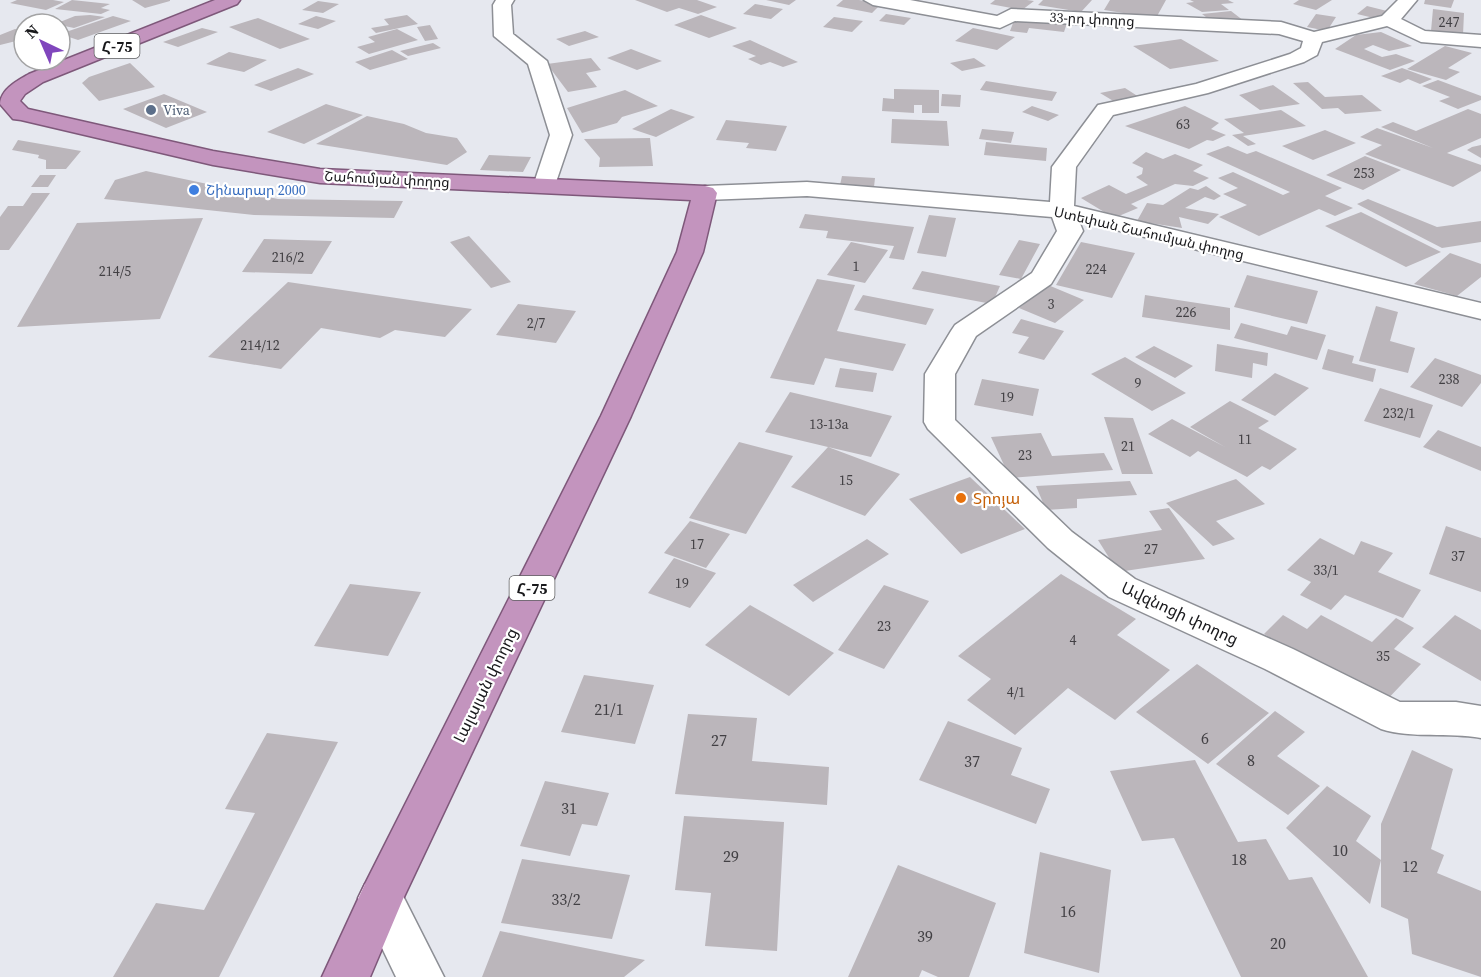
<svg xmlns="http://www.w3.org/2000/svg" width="1481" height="977" viewBox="0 0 1481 977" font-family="'Source Serif 4','Noto Sans Armenian',serif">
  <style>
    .building { fill: #bbb6bb }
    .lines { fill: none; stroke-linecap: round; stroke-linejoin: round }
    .minor-casing { stroke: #8d8f95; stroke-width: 3 }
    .trunk-casing { stroke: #7e587a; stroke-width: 3 }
    .minor { fill: #fff; fill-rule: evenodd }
    .trunk { fill: #c394be; fill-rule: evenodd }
    .service-dot { fill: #5c6f8a; stroke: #fff; stroke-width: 2 }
    .shop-dot { fill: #3f7fe0; stroke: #fff; stroke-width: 2 }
    .food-dot { fill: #e8710a; stroke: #fff; stroke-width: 2 }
    .labels { text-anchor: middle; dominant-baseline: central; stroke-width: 4.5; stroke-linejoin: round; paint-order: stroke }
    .far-street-label { font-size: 14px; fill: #19191c; stroke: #fff }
    .number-label { font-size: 14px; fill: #424044 }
    .far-service-label { font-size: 14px; fill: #4e5e75; stroke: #fff; text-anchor: start }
    .far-shop-label { font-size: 14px; fill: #366cbe; stroke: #fff; text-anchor: start }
    .shield { fill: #fff; stroke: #5e5e60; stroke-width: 1.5 }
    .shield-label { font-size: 15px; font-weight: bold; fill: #19191c }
    .food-label { font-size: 16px; fill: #c56008; stroke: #fff; text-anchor: start }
    .street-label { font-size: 16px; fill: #19191c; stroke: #fff }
    .near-number-label { font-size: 16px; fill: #424044 }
  </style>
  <rect width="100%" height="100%" fill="#e6e8ef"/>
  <path class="building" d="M17 0H53L64 2 46 10 10 3Z
    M72 0 110 4 101 8 110 10 101 14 55 9Z
    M132 0H170V1L145 8Z
    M635 0H697L717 7 698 14 679 8 667 12Z
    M766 0H796L789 5Z
    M843 0H859L881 4 872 13 836 6Z
    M995 0H1027L1034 1 1022 10 990 4Z
    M1043 0H1092L1081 12 1038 5Z
    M1110 0H1166L1156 18 1104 10Z
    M1190 0H1228L1234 3 1221 4 1229 10 1202 12 1186 3 1194 2Z
    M1299 0H1332L1316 10 1293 4Z
    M1425 0H1454L1451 8 1424 4Z
    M318 1 339 4 323 13 302 10Z
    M755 4 783 9 771 19 743 14Z
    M1367 6 1387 11 1378 19 1357 14Z
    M1433 9 1464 13 1463 35 1431 31Z
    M1231 11 1244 21 1214 23 1202 14Z
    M886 14 911 18 904 25 879 21Z
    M1316 14 1336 17 1327 31 1307 27Z
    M90 15 105 17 74 28 55 24 75 16Z
    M407 15 418 24 376 33 371 28 389 25 384 19Z
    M701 15 737 28 709 38 674 25Z
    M113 16 131 21 78 40 60 34Z
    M316 16 336 21 318 29 298 24Z
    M834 17 863 21 852 32 823 27Z
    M258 18 310 39 280 49 229 27Z
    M1015 18 1067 23 1064 32 1029 28 1027 33 1010 31Z
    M430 25 438 39 425 41 417 27Z
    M202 28 218 32 178 47 163 42Z
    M973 28 1015 37 997 50 955 41Z
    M15 29 24 31V39L0 45V35Z
    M397 29 418 40 369 54 357 47 375 42 368 37Z
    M585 31 599 37 569 46 556 39Z
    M1381 32 1412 46 1389 51 1373 45 1364 49 1382 57 1396 54 1415 61 1390 70 1335 49 1356 35Z
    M1181 39 1219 61 1170 69 1133 46Z
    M750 40 798 62 783 67 770 62 761 65 748 59 756 56 732 46Z
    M433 43 441 48 408 56 400 51Z
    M1445 46 1472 53 1448 68 1460 72 1446 80 1407 69Z
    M631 49 662 61 637 70 607 58Z
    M392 50 408 59 370 70 355 62Z
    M229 52 267 60 244 72 206 64Z
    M591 58 601 70 586 73 597 87 568 92 547 64Z
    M974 58 986 66 962 71 950 63Z
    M130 63 155 87 99 101 82 83 89 77Z
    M298 68 314 74 271 91 254 85Z
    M1402 68 1432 79 1420 84 1408 79 1400 83 1381 76Z
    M1438 80 1481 96V100L1458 109 1439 101 1450 97 1422 86Z
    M986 81 1057 92 1052 101 980 90Z
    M1308 82 1325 97 1362 95 1382 111 1345 114 1338 108 1322 109 1293 83Z
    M1273 85 1300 104 1260 110 1239 95Z
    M1125 88 1139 97 1115 102 1100 93Z
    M894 89 939 90V113H922V105H914V113L882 111 883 98 894 99Z
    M625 90 658 106 622 117 617 123 582 133 567 108Z
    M164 94 207 112 166 128 123 109Z
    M942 94 961 95 960 107 941 106Z
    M326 104 363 115 304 144 267 132Z
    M1032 106 1059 115 1048 121 1022 112Z
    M1185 106 1219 123 1211 129 1226 135 1213 141 1207 140 1189 149 1125 126Z
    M671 109 695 117 656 137 632 129Z
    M1468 109 1481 114V138L1447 153 1481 165V171L1453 187 1365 154 1382 145 1360 137 1377 128 1433 148 1381 127 1393 122 1416 131Z
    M1281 110 1306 126 1243 136 1256 144 1248 146 1232 135 1244 133 1224 119Z
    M367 116 404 124 426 133 457 138 467 152 447 165 316 144Z
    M892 119 947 121 949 146 891 143Z
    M726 120 787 126 776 151 746 148 749 143 716 140Z
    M982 129 1014 132 1011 143 979 139Z
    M1325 130 1356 143 1313 160 1282 146Z
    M650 138 653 166 599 167 600 158 584 139Z
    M18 140 81 151 66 169H46V160L38 158 39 155 12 150Z
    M986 142 1047 148 1046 161 984 155Z
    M1481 145V158L1467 150 1472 147Z
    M1228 146 1247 154 1256 151 1342 188 1325 196 1353 208 1335 216 1319 209 1259 236 1219 217 1247 205 1223 194 1238 188 1218 178 1233 172 1283 195 1290 192 1206 154Z
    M1146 152 1163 159 1175 154 1203 165 1193 171 1209 178 1193 186 1175 184 1131 204 1138 208 1114 218 1081 198 1109 185 1126 194 1148 185 1136 177 1142 174 1143 168 1132 163Z
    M489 155 531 157 523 172 480 170Z
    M1365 156 1401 170 1363 190 1326 175Z
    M146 171 278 199 403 201 394 218 254 215 104 199 115 180Z
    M40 175H56L48 187H31Z
    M842 176 875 178 874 187 840 185Z
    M1206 186 1221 196 1214 200 1205 197 1185 208 1219 214 1208 224 1179 217 1182 228 1137 221 1147 203 1163 205 1190 188 1198 190Z
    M32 193H50L9 250H0V217L8 206H23Z
    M1368 199 1437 227 1481 221V242L1442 248 1357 204Z
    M1361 212 1441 252 1406 267 1325 226Z
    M805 214 914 227 904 260 889 258 894 246 826 238 828 231 799 228Z
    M929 215 956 218 946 257 917 253Z
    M203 218 160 319 17 327 77 223Z
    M469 236 511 282 491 288 450 242Z
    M264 239 332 241 312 274 242 272Z
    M1019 240 1040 244 1021 279 999 275Z
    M851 242 888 250 865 283 827 275Z
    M1081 242 1135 253 1112 298 1056 285Z
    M1450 253 1481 264V277L1457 296 1414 284Z
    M922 271 1000 286 992 304 912 289Z
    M1247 275 1318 291 1307 324 1234 307Z
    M817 279 855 285 837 331 906 344 893 371 825 358 814 385 770 378Z
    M288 282 437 304 472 309 445 337 395 330 380 338 321 328 281 369 208 357Z
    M1048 285 1084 300 1055 323 1019 308Z
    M863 295 934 309 926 325 854 310Z
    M1145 295 1230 308V330L1142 317Z
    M518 304 576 311 556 343 496 335Z
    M1376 306 1398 312 1390 341 1415 348 1408 373 1359 361Z
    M1021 319 1064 331 1044 360 1018 353 1029 337 1012 333Z
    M1241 323 1287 335 1291 326 1326 335 1317 360 1234 338Z
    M1217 344 1268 353 1267 366 1253 363 1252 378 1215 371Z
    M1154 346 1193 366 1175 378 1135 357Z
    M1328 349 1354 356 1352 363 1376 369 1373 382 1322 369Z
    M1125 357 1186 393 1152 411 1091 374Z
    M1435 358 1481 375V383L1462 407 1410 387Z
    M840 368 877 373 873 392 835 387Z
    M1275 373 1309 388 1275 416 1241 400Z
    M982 379 1039 389 1033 416 974 405Z
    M1380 388 1433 405 1420 438 1364 421Z
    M790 392 892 416 871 457 828 447 900 474 865 516 791 487 828 447 765 432Z
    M1230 401 1269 421 1258 428 1297 449 1270 470 1262 466 1247 477 1198 451 1190 457 1148 434 1172 419 1225 447 1190 427Z
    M1104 417 1133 418 1153 474H1122Z
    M1438 430 1481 447V471L1423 447Z
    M1041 433 1052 456 1104 453 1113 470 1010 478 991 437Z
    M739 442 793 456 746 534 689 518Z
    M970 477 1025 529 961 554 909 499Z
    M1236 479 1265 504 1216 521 1235 539 1213 546 1166 503Z
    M1130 481 1137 495 1077 499V508L1046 510 1036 486Z
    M1169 508 1205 559 1118 572 1098 540 1162 530 1149 511Z
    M690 521 730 534 706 568 664 553Z
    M1446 526 1481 538V592L1429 574Z
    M1320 538 1354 555 1361 541 1393 553 1378 572 1421 590 1403 618 1345 595 1331 610 1300 595 1311 582 1287 570Z
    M867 539 889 554 813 602 793 585Z
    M674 558 716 573 690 608 648 593Z
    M1061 574 1136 619 1117 635 1170 670 1115 720 1068 688 1015 735 967 700 991 679 958 656Z
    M350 584 421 592 388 656 314 646Z
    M884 585 929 601 884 669 838 650Z
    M750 605 834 653 789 696 705 645Z
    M1283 615 1307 629 1321 615 1372 642 1396 618 1414 628 1394 649 1421 664 1382 705 1264 634Z
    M1455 615 1481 630V681L1422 647Z
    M1197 664 1269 713 1208 764 1136 712Z
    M584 675 654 685 635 744 561 732Z
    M1275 711 1305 732 1277 756 1320 786 1288 815 1216 764Z
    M688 714 757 718 752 761 829 767 827 805 675 794Z
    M948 721 1022 748 1011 775 1050 789 1036 824 919 780Z
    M267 733 338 742 219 977H113L156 903 204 910 255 813 225 809Z
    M1412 750 1453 769 1431 849 1444 855 1437 873 1481 891V977L1412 954 1408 919 1381 907V824Z
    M1195 760 1238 842 1266 839 1289 880 1312 877 1368 977H1241L1174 838 1142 841 1110 771Z
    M545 781 609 793 597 826 582 824 570 856 520 846Z
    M1327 786 1371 816 1356 841 1381 860 1370 904 1286 828Z
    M684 816 784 822 777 951 705 946 711 893 675 890Z
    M1040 852 1111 870 1099 973 1024 953Z
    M522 859 630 875 612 939 501 923Z
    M898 865 996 903 969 977H938L922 970 919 977H848Z
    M500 931 645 960 624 977H482Z"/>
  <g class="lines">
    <defs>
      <path id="minor" d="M496 0H514L511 5 513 34 547 61 572 135 553 191H537L533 186 550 135 528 64 494 36 493 5Z
        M864 0H910L997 16 1011 9 1281 22 1314 32 1382 16 1398 0H1417L1401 19 1425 31 1481 35V47L1421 42 1387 26 1322 42 1317 55 1304 62 1208 93 1113 115 1076 167 1074 206 1481 303V319L1079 221 1083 231 1051 284 976 336 955 374V420L1072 532 1135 579 1293 649 1400 702H1456L1481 706V738C1448 732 1412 739 1381 729L1265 669 1109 597 1048 548 928 429 924 422 925 374 951 331 955 325 1032 273 1057 231 1052 217 807 196 705 200 697 198 693 193 697 188 705 186 807 182 1050 202 1052 167 1098 105 1196 84 1290 54 1301 48 1303 41 1279 34 1015 21 1000 28 873 5Z
        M381 878 397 884 444 977H396L358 898 365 884Z"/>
      <path id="trunk" d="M215 0H240L237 4 43 82 25 94 20 101 28 109 213 151 320 169 705 186 713 188 717 193 703 252 631 416 403 899 370 977H322L365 884 601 416 677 252 691 200 320 183 213 165 21 120 13 119 0 104C1 89 17 81 29 74Z"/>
    </defs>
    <use href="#minor" class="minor-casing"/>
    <use href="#trunk" class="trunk-casing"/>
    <use href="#minor" class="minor"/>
    <use href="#trunk" class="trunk"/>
  </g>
  <circle class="service-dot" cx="151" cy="110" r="6"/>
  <circle class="shop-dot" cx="194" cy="190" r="6"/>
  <circle class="food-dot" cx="961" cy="498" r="6"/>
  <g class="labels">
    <g class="far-street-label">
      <text transform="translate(1092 19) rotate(3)">33-րդ փողոց</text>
      <text transform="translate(387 179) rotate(3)">Շահումյան փողոց</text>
      <text transform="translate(1149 233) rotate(13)">Ստեփան Շահումյան փողոց</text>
    </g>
    <g class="number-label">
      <text x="1449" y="22">247</text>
      <text x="1183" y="124">63</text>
      <text x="1364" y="173">253</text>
      <text x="288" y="257">216/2</text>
      <text x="856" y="266">1</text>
      <text x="1096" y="269">224</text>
      <text x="115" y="271">214/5</text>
      <text x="1051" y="304">3</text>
      <text x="1186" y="312">226</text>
      <text x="536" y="323">2/7</text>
      <text x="260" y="345">214/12</text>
      <text x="1449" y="379">238</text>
      <text x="1138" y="383">9</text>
      <text x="1007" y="397">19</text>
      <text x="1399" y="413">232/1</text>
      <text x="829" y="424">13-13a</text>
      <text x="1245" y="439">11</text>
      <text x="1128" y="446">21</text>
      <text x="1025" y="455">23</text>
      <text x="846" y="480">15</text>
      <text x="697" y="544">17</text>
      <text x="1151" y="549">27</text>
      <text x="1458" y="556">37</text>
      <text x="1326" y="570">33/1</text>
      <text x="682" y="583">19</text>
      <text x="884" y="626">23</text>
      <text x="1073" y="640">4</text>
      <text x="1383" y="656">35</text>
      <text x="1016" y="692">4/1</text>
    </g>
    <g class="far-service-label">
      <text x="163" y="110">Viva</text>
    </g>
    <g class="far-shop-label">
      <text x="206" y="190">Շինարար 2000</text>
    </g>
    <g class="shield">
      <rect x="94.5" y="34" width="45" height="24" rx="4.5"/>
      <rect x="509.5" y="576" width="45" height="24" rx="4.5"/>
    </g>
    <g class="shield-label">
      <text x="117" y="46">Հ-75</text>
      <text x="532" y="588">Հ-75</text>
    </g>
    <g class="food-label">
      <text x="973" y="498">Տրոյա</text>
    </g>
    <g class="street-label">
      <text transform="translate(1180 613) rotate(25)">Ավզնոցի փողոց</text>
      <text transform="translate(485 685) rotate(-64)">Լալայան փողոց</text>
    </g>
    <g class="near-number-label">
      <text x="609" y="709">21/1</text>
      <text x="1205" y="738">6</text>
      <text x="719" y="740">27</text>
      <text x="1251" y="760">8</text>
      <text x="972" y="761">37</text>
      <text x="569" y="808">31</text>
      <text x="1340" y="850">10</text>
      <text x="731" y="856">29</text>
      <text x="1239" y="859">18</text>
      <text x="1410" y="866">12</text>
      <text x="566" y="899">33/2</text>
      <text x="1068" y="911">16</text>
      <text x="925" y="936">39</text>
      <text x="1278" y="943">20</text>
    </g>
  </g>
  <g transform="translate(42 42) rotate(316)"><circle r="28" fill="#ffffff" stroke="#a3a3a4" stroke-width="1.5"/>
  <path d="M0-4.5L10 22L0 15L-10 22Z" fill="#8046bd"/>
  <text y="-9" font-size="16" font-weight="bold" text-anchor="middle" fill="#19191c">N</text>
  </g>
</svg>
